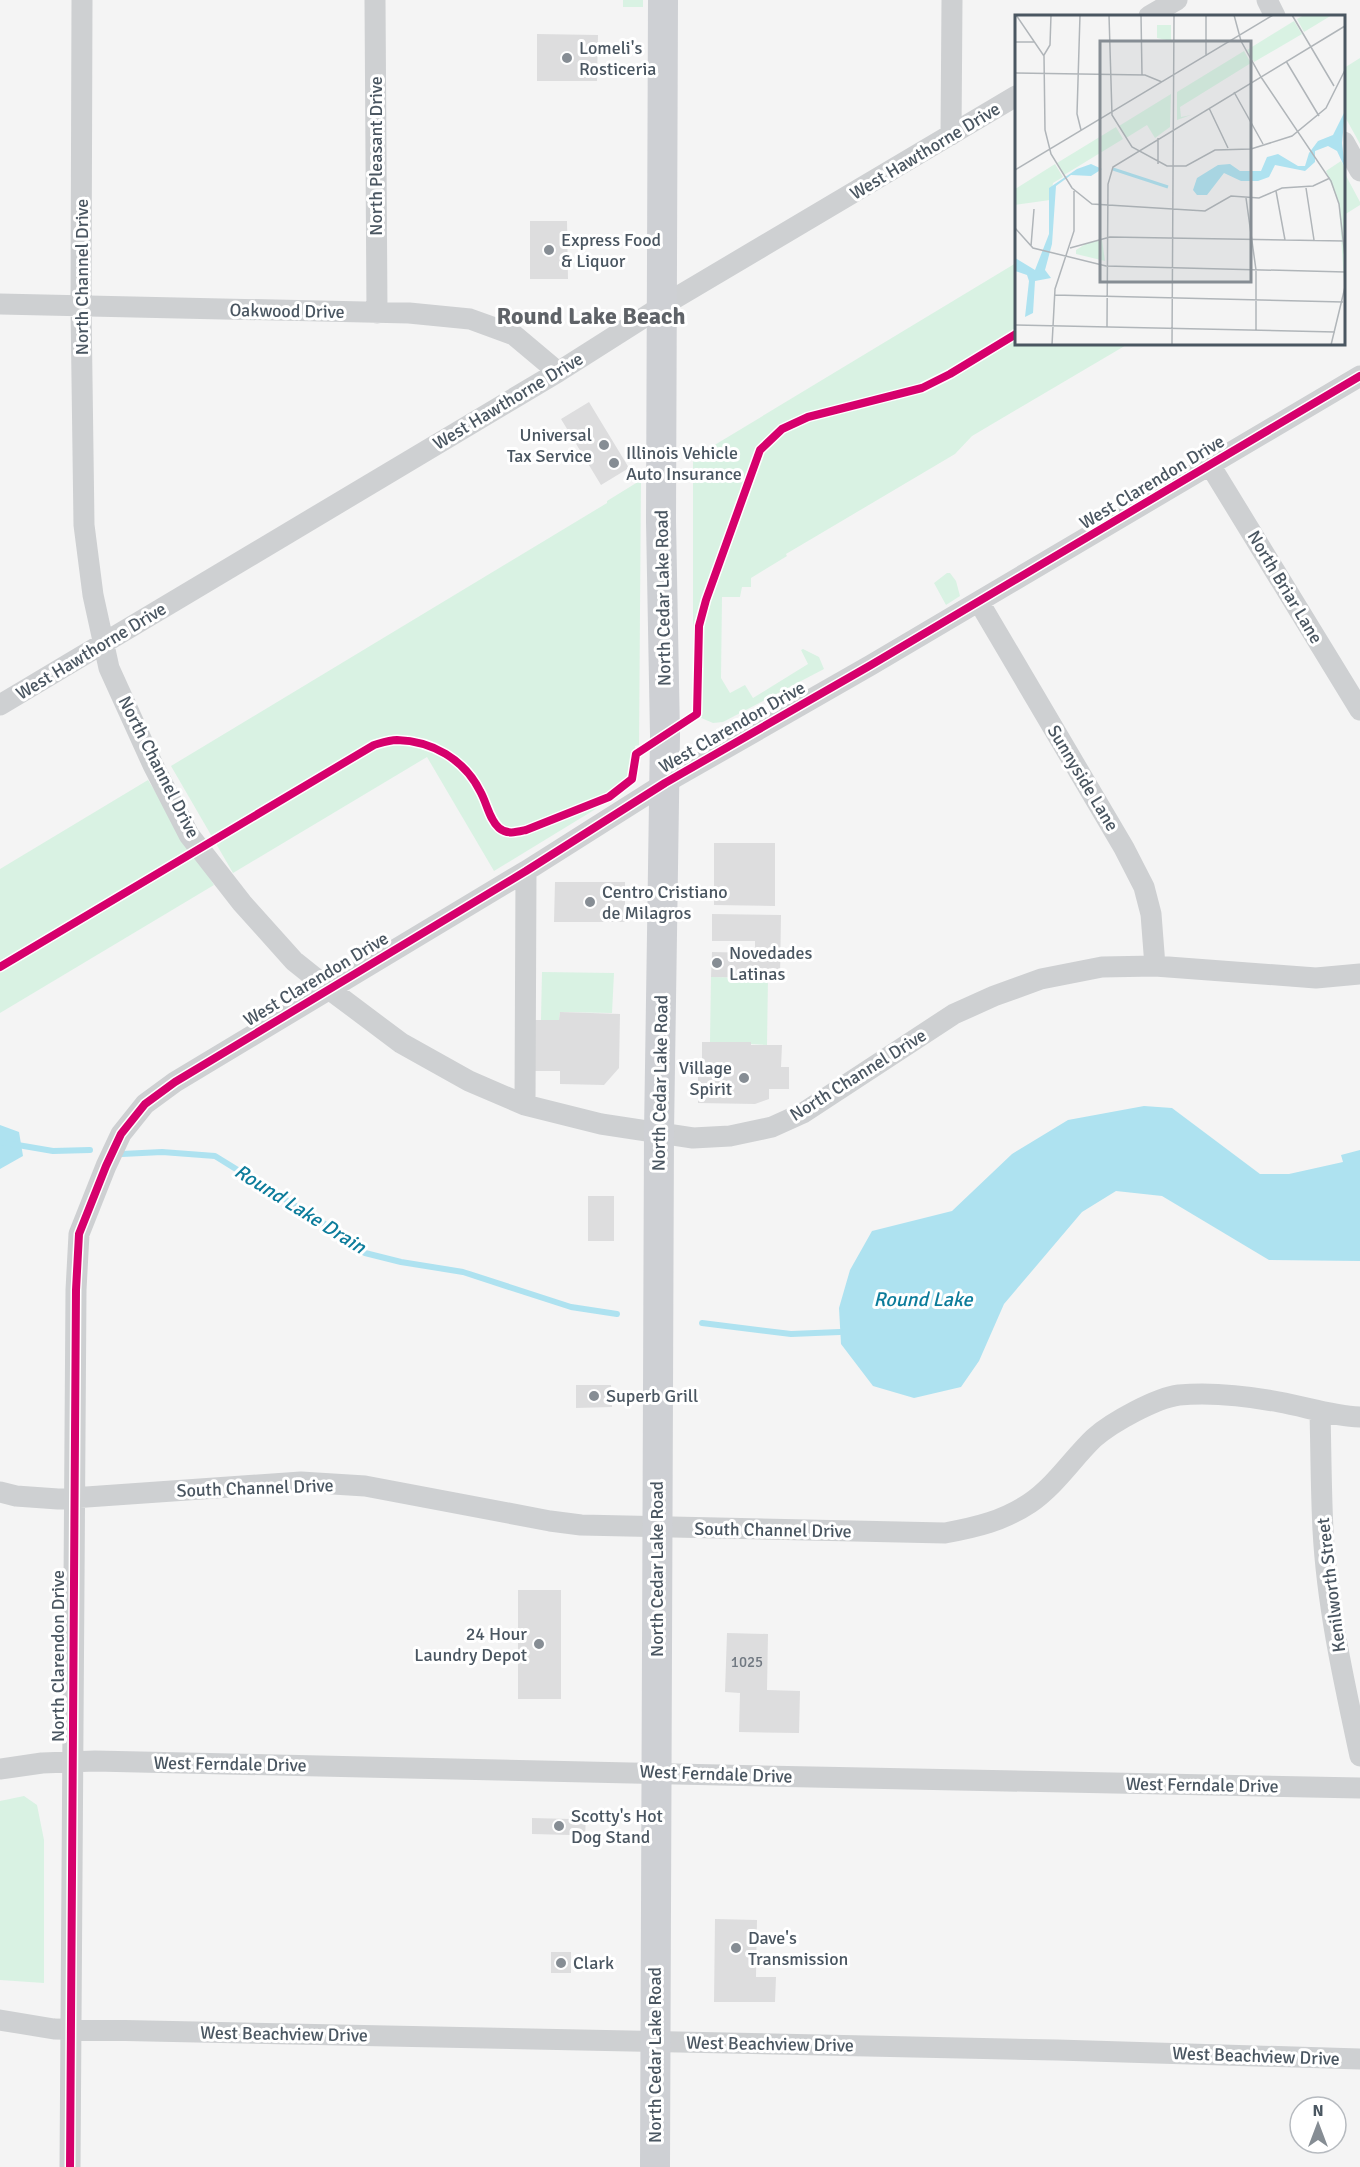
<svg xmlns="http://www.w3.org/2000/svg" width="1360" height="2167" viewBox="0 0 1360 2167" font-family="Signika,sans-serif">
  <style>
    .green { fill: #d9f2e3 }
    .water { fill: #aee2f0 }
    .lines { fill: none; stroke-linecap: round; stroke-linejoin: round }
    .stream { stroke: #aee2f0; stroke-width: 6 }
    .building { fill: #ddddde }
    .minor { stroke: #ced0d2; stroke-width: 21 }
    .secondary { stroke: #ced0d4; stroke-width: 30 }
    .cycleway-casing { stroke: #fff; stroke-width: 11 }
    .cycleway { stroke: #d6006c; stroke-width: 8 }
    .poi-dot { fill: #868d94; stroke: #fff; stroke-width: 2 }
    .labels { text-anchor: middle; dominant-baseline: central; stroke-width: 6; stroke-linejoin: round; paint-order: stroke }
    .number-label { font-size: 15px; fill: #707881 }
    .poi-label { font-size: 18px; fill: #4a5661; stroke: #fff; text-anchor: start }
    .street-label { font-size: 18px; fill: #4a5661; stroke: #fff }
    .water-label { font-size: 20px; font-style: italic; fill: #0c7c9b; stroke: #fff }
    .district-label { font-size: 24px; font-weight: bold; fill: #5f6368; stroke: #fff }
    .inset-river { fill: none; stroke: #aee2f0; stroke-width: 3 }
    .inset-road { fill: none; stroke: #b0b5b9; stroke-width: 1.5 }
    .view { fill: #868d94; fill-opacity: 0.15; stroke: #868d94; stroke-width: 3 }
    .inset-edge { fill: none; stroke: #4a5661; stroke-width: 3 }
  </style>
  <rect width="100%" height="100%" fill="#f4f4f4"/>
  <path class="green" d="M623 0H643V7H623Z
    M1360 58V144L1344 115V68Z
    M1344 172 1360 202V205L1344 215Z
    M1016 263V344H1128L972 436 955 454 786 554 787 556 751 578V587H742L740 597H722L721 678 730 693 745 685 753 698 808 664 801 650 803 649 819 657 824 669 723 722 713 723 699 717 693 703V458Z
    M641 480 639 745 635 746C635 758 636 772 628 782L594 810 494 871 427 757 233 873 171 766 607 503V501Z
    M947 573H950L956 581 960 596 946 605 934 583Z
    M148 780 214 885 0 1013V869Z
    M542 972 614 973 612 1013 560 1012 559 1020H541Z
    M711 977 768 978 767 1045 710 1042Z
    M24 1796 37 1805 44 1840V1983L0 1980V1801Z"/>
  <path class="water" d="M1144 1106 1172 1108 1260 1174H1289L1343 1162 1341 1155 1360 1150V1261L1269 1260 1162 1196 1116 1191 1082 1212 1004 1304 979 1361 961 1387 914 1398 873 1386 841 1344 839 1308 850 1270 872 1231 952 1211 1012 1154 1068 1120Z
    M0 1125 19 1132 23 1156 0 1169Z"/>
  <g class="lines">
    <path class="stream" d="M0 1142 53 1151 90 1150
      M122 1154 162 1152 215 1156 333 1229 365 1253 401 1262 463 1272 571 1307 617 1314
      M702 1323 791 1334 840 1332"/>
  </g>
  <path class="building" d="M537 34 598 35 597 81H537Z
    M530 221H567L568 279H530Z
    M589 402 629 468 601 485 561 419Z
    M714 843H775V906L714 905Z
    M555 882H625V922H554Z
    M712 914 781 915 780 978 711 977 712 952 755 953V941H712Z
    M560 1012 620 1014 619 1068 604 1085 560 1084V1071H533L535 1020H559Z
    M702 1042H751V1045H782L781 1067H789V1089H769V1099L755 1104 698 1103V1068H702Z
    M588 1196H614V1241H588Z
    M576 1385H611L612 1407 576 1408Z
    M518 1590H561V1699H518Z
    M727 1633 768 1634 767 1690 800 1691 799 1733 739 1732 740 1693 725 1692Z
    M570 1815H586L585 1839H570V1835L532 1834V1818L570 1819Z
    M715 1919 757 1920 756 1977H776L775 2002H714Z
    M551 1952H571V1973H551Z"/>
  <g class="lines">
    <path class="minor" d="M82 0 81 306 84 525 93 595 109 668 153 765 189 835 242 903 294 961 329 989 401 1043 469 1081 525 1105 601 1124 693 1138 730 1136 772 1127 803 1113 954 1014 994 996 1041 979 1102 967 1155 966 1316 978 1360 974
      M375 0 377 313
      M1267 0 1275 16
      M1149 16 1177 0
      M951 135 952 0
      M1344 142 1360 171
      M0 304 409 313 470 319 514 335 558 372
      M1210 465 1360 710
      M979 602 1124 848 1144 887 1151 914 1155 966
      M0 705 558 372 662 306 1016 96
      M525 1105 526 871
      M1320 1412C1321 1451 1321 1491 1323 1530 1327 1606 1344 1682 1360 1756
      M0 1492 16 1496 58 1499 301 1482 365 1486 550 1521 581 1525 945 1533C977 1527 1003 1521 1030 1503 1056 1485 1072 1459 1094 1438 1112 1422 1156 1398 1179 1395 1212 1392 1247 1396 1279 1402 1307 1407 1332 1416 1360 1417
      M0 1769 42 1763 95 1761C517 1770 938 1781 1360 1788
      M0 2020 54 2029 1057 2050 1360 2059
      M70 2167 76 1290 79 1234 106 1166 121 1134 145 1104 175 1082 526 871 665 783 871 665 1360 376"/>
    <path class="secondary" d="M655 2167 659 1133 665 735 661 521 663 0"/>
    <defs>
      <path id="cycleway" d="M0 967 374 745C381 743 389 740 397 740 432 741 464 759 480 791 487 803 489 819 499 828 507 835 517 832 526 830L609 797 632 779 636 754 697 714 699 626 706 600 760 450 782 429 808 417 922 388 950 374 1016 334
        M70 2167 76 1290 79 1234 106 1166 121 1134 145 1104 175 1082 526 871 665 783 871 665 1360 376"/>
    </defs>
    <use href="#cycleway" class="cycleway-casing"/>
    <use href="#cycleway" class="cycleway"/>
  </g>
  <g class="poi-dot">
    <circle cx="567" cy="58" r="6"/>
    <circle cx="549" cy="250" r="6"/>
    <circle cx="604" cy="445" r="6"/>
    <circle cx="614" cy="463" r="6"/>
    <circle cx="590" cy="902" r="6"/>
    <circle cx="717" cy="963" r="6"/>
    <circle cx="744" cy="1078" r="6"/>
    <circle cx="594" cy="1396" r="6"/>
    <circle cx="539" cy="1644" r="6"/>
    <circle cx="559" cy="1826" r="6"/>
    <circle cx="736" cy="1948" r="6"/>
    <circle cx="561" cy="1963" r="6"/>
  </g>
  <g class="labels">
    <g class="number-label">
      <text x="747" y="1662">1025</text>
    </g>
    <g class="poi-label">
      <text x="579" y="48">Lomeli's<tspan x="579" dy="21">Rosticeria</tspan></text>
      <text x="561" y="240">Express Food<tspan x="561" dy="21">&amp; Liquor</tspan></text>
      <text x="592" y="435" text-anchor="end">Universal<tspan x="592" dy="21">Tax Service</tspan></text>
      <text x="626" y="453">Illinois Vehicle<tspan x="626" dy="21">Auto Insurance</tspan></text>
      <text x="602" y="892">Centro Cristiano<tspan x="602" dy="21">de Milagros</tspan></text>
      <text x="729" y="953">Novedades<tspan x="729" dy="21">Latinas</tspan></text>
      <text x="732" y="1068" text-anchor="end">Village<tspan x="732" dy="21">Spirit</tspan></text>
      <text x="606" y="1396">Superb Grill</text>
      <text x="527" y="1634" text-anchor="end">24 Hour<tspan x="527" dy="21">Laundry Depot</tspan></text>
      <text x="571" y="1816">Scotty's Hot<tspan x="571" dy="21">Dog Stand</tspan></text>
      <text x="748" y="1938">Dave's<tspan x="748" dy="21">Transmission</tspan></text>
      <text x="573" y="1963">Clark</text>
    </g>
    <g class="street-label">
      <text transform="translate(925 151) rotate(-31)">West Hawthorne Drive</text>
      <text transform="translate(376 156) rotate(-90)">North Pleasant Drive</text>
      <text transform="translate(82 277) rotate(-90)">North Channel Drive</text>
      <text transform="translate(287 311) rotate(1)">Oakwood Drive</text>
      <text transform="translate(508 401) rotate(-31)">West Hawthorne Drive</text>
      <text transform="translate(1152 482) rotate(-31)">West Clarendon Drive</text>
      <text transform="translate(1285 587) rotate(59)">North Briar Lane</text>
      <text transform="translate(663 598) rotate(-91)">North Cedar Lake Road</text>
      <text transform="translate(91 651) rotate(-31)">West Hawthorne Drive</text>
      <text transform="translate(732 727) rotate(-30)">West Clarendon Drive</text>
      <text transform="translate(159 767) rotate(63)">North Channel Drive</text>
      <text transform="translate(1083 778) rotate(59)">Sunnyside Lane</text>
      <text transform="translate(316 979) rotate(-31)">West Clarendon Drive</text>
      <text transform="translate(858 1075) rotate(-32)">North Channel Drive</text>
      <text transform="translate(660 1083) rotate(-89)">North Cedar Lake Road</text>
      <text transform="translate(255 1488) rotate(-2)">South Channel Drive</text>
      <text transform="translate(773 1530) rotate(1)">South Channel Drive</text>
      <text transform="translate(657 1569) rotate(-90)">North Cedar Lake Road</text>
      <text transform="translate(1331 1585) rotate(-97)">Kenilworth Street</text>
      <text transform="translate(58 1656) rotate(-90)">North Clarendon Drive</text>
      <text transform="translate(230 1764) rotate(1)">West Ferndale Drive</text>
      <text transform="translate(716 1774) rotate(2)">West Ferndale Drive</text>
      <text transform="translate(1202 1785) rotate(1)">West Ferndale Drive</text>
      <text transform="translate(284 2034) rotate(1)">West Beachview Drive</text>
      <text transform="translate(770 2044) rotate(1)">West Beachview Drive</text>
      <text transform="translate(655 2055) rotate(-90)">North Cedar Lake Road</text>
      <text transform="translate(1256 2056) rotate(2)">West Beachview Drive</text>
    </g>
    <g class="water-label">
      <text transform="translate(300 1209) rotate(32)">Round Lake Drain</text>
      <text x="923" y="1299">Round Lake</text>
    </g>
    <g class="district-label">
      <text x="591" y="316">Round Lake Beach</text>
    </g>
  </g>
  <g transform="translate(1015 15)">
    <rect width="330" height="330" fill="#f4f4f4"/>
    <path d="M289 0H317L289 17 282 4ZM279 6 287 19 239 47 232 35ZM142 10H156V26L142 23ZM229 36 236 48 165 92 166 102 176 100 162 105V77ZM156 79 155 112 140 123 132 110 111 123 104 111ZM101 112 108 124 49 160 42 148ZM326 146 330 153V283L324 189 311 156ZM40 149 48 162 38 168 35 185 0 190V174ZM87 225 90 246 61 239V235L72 228Z" fill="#d9f2e3"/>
    <path d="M330 96 327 128 330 153 322 136 313 131 300 136V147L290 156 260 150 254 162 243 166H226L209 158 192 180H182L178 175 182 163 203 150 215 149 225 156H246L252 142 263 139 283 151H290L294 138 303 126 318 120ZM76 149 87 154 76 161 56 160 41 171 37 229 30 255 36 263 20 266 18 298 10 302 14 266 12 260 0 256V243L20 255 34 219V173L62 154Z" fill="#aee2f0"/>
    <path class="inset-river" d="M98 154 153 172"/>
    <path class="inset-road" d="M1 0 29 41 30 115 36 139 57 173 77 189 190 196 216 181 244 183 267 173 298 171 315 163M65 0 62 99 66 115M94 0 97 100 117 132 152 151H171L200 135 236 134 277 121 311 93 330 55M126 0 127 60M219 0 226 26 246 62 316 166 324 189 330 242M277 0 319 71M0 27H19M29 40 35 30 36 0M191 41V0M271 46 304 101M0 58 130 60 147 67M219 77 248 129M194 93 213 133M143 149V123M0 155 258 0M291 173 299 225M261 176 270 225M231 183 241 255V315M0 213 18 233 91 251 330 257M16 231 19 194M55 233 95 222 329 226M39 280 328 287M0 310 320 317M92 312 93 169 98 152 330 11M37 330 40 274 59 216V176M157 330 159 0M316 330 330 272"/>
    <path class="view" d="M85 26H236V267H85Z"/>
    <rect width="330" height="330" class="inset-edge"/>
  </g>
  <g transform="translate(1318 2125)"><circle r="28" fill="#ffffff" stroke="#b7bbc0" stroke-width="1.5"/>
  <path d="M0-4.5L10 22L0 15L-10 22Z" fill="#868d94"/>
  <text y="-9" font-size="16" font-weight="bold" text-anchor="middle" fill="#4a5661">N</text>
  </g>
</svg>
